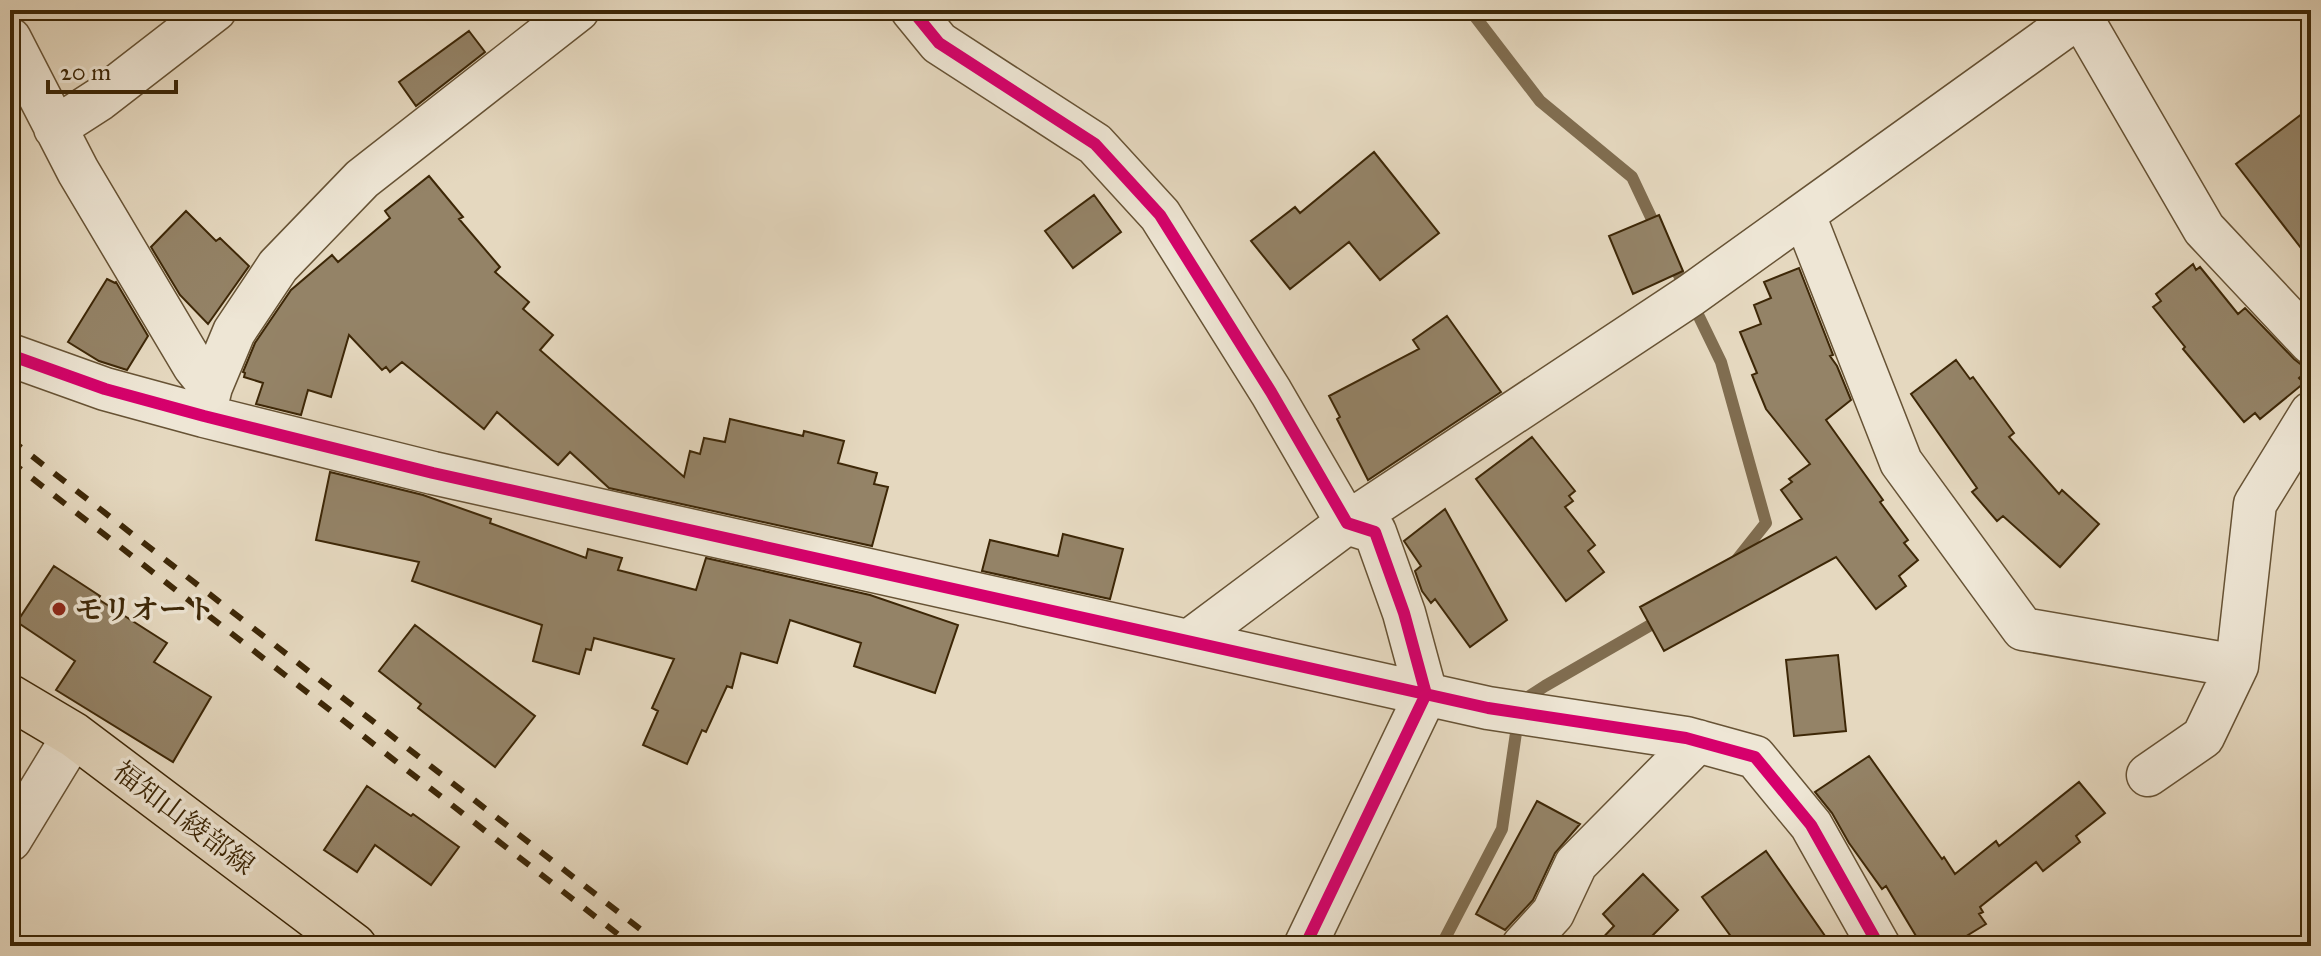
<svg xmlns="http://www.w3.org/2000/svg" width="2321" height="956" viewBox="0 0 2321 956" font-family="'IM FELL Great Primer','Noto Serif JP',serif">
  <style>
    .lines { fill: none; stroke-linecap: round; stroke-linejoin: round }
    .stream { stroke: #806d50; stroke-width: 12 }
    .building { fill: #948367; stroke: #3d2707; stroke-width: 2 }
    .minor-casing { stroke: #675335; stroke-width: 45 }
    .major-casing { stroke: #3d2707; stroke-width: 47 }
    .minor { stroke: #eee6d5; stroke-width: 42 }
    .major { stroke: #e5d8bf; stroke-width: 44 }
    .rail { stroke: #3d2707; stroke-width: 6; stroke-dasharray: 14 14; stroke-linecap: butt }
    .cycleway-casing { stroke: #eee6d5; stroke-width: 17 }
    .cycleway { stroke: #d6006c; stroke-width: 12 }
    .poi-dot { fill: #8f2418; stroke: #eee6d5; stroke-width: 3 }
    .labels { text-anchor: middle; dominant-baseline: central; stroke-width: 7; stroke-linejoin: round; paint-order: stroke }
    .poi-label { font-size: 28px; font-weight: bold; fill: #3d2707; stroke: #eee6d5; text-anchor: start }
    .street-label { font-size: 28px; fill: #3d2707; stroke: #eee6d5 }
  </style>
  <rect width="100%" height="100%" fill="#e5d8bf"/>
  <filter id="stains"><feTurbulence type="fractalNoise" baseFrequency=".0025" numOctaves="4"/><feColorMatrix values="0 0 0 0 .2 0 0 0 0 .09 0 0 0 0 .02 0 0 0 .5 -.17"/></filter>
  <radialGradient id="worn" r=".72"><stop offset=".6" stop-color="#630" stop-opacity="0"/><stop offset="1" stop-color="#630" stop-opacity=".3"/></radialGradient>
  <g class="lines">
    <path class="stream" d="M1470 10 1540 101 1632 177 1657 230
      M1672 261 1721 362 1766 523 1735 562
      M1522 701 1545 686 1661 619
      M1441 946 1502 829 1518 719"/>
  </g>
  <path class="building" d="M469 31 485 52 416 106 399 82Z
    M2311 107V261L2236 164Z
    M1374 152 1439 233 1380 280 1349 242 1290 289 1251 241 1295 207 1300 213Z
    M429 176 463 217 459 219 500 267 495 272 529 302 523 309 553 335 540 350 684 477 690 451 700 454 704 438 725 442 730 419 803 436 804 431 844 441 838 463 877 473 874 484 888 487 872 546 609 488 570 452 558 465 497 412 484 429 402 362 390 372 386 367 382 370 349 335 331 397 308 390 301 415 256 404 263 383 244 377 245 373 243 372 255 343 291 290 332 255 338 262 390 218 385 211Z
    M1094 195 1121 232 1073 268 1045 231Z
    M186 211 216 241 220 238 249 266 208 324 180 295 151 247Z
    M1659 215 1683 271 1633 294 1609 236Z
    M2193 264 2196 270 2200 267 2238 314 2245 308 2294 359 2308 370 2299 378 2304 383 2260 419 2255 413 2244 422 2183 349 2185 347 2153 307 2161 301 2156 294Z
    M1799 268 1833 355 1830 356 1837 366 1851 400 1826 420 1883 500 1880 502 1908 540 1904 543 1918 560 1899 576 1906 586 1876 609 1836 557 1664 651 1640 607 1802 519 1781 490 1792 482 1789 479 1810 464 1766 409 1752 375 1757 373 1740 332 1761 324 1754 305 1771 298 1764 282Z
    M107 279 115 283 116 282 148 336 127 370 99 361 68 342Z
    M1447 316 1501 392 1368 480 1337 419 1340 417 1329 396 1419 349 1413 340Z
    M1956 360 1970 379 1973 377 2014 433 2009 437 2059 494 2062 490 2099 524 2060 567 2003 516 1997 521 1972 492 1977 488 1911 394Z
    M1532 437 1575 491 1569 496 1573 501 1565 507 1595 545 1588 551 1604 572 1566 601 1476 479Z
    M330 472 423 495 491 519 490 523 586 558 588 549 622 558 618 570 696 590 706 558 870 595 958 625 935 693 854 666 861 643 790 620 777 663 741 653 732 688 727 686 706 732 702 730 687 764 643 745 658 711 652 708 674 659 594 638 591 650 586 649 579 674 533 661 542 625 412 581 419 562 316 540Z
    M1445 509 1507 620 1470 647 1435 599 1431 603 1422 591 1415 571 1421 566 1404 541Z
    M1063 534 1123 549 1110 599 982 571 990 540 1058 556Z
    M54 566 100 596 98 599 167 643 154 662 211 697 173 762 56 690 75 661 17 622Z
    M415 625 535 716 495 767 418 708 421 704 379 671Z
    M1838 655 1846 731 1794 736 1786 660Z
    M1869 756 1942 859 1944 857 1955 874 1996 841 1999 846 2079 782 2105 813 2076 836 2080 842 2043 871 2036 862 1980 907 1983 912 1979 914 1986 924 1950 946H1922L1886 886 1882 889 1849 843 1832 813 1815 792Z
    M367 786 411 816 413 814 459 847 431 885 375 845 357 872 324 850Z
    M1537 801 1580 824 1555 853 1533 900 1505 930 1476 914Z
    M1766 851 1832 946H1738L1702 897Z
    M1643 874 1678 910 1642 946H1595L1614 926 1603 914Z"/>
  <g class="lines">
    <defs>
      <path id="minor" d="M912 10 939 43 1095 144 1160 215 1271 392 1347 523 1375 532 1404 613 1426 694 1305 946
        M2077 10 2204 229 2311 343
        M10 39 78 171 194 366 211 387 205 411
        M55 128 100 99 215 10
        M1804 215 1901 462 2023 629 2237 666 2255 504 2311 413
        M10 355 105 389 204 416 433 473 1488 708 1686 738 1755 757 1811 825 1879 946
        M211 387 234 332 278 266 362 179 578 10
        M1189 641 1347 523 1691 295 2088 10
        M2148 775 2203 737 2237 666
        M10 840 74 735
        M1523 946 1553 913 1576 864 1698 741"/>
      <path id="major" d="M10 697 74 735 354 946"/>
    </defs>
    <use href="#minor" class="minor-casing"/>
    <use href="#major" class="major-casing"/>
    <use href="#minor" class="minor"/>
    <use href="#major" class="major"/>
    <path class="rail" d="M10 439 662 946
      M10 461 633 946"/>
    <defs>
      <path id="cycleway" d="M912 10 939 43 1095 144 1160 215 1271 392 1347 523 1375 532 1404 613 1426 694 1305 946
        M10 355 105 389 204 416 433 473 1488 708 1686 738 1755 757 1811 825 1879 946"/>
    </defs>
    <use href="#cycleway" class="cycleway-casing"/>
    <use href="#cycleway" class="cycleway"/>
  </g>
  <circle class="poi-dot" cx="59" cy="609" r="8"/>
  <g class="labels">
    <g class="poi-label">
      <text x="75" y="609">モリオート</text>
    </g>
    <g class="street-label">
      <text transform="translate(184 818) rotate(37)">福知山綾部線</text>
    </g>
  </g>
  <rect width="2321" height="956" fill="none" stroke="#e5d8bf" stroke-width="40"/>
  <rect x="12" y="12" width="2297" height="932" fill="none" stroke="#3d2707" stroke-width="4"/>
  <rect x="20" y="20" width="2281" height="916" fill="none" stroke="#3d2707" stroke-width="2"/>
  <path d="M48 80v12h128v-12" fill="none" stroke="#3d2707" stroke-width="4"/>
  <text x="60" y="80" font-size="24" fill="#3d2707" stroke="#eee6d5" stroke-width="6" paint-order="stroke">20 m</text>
  <rect width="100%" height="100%" filter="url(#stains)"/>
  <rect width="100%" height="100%" fill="url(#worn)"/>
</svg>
